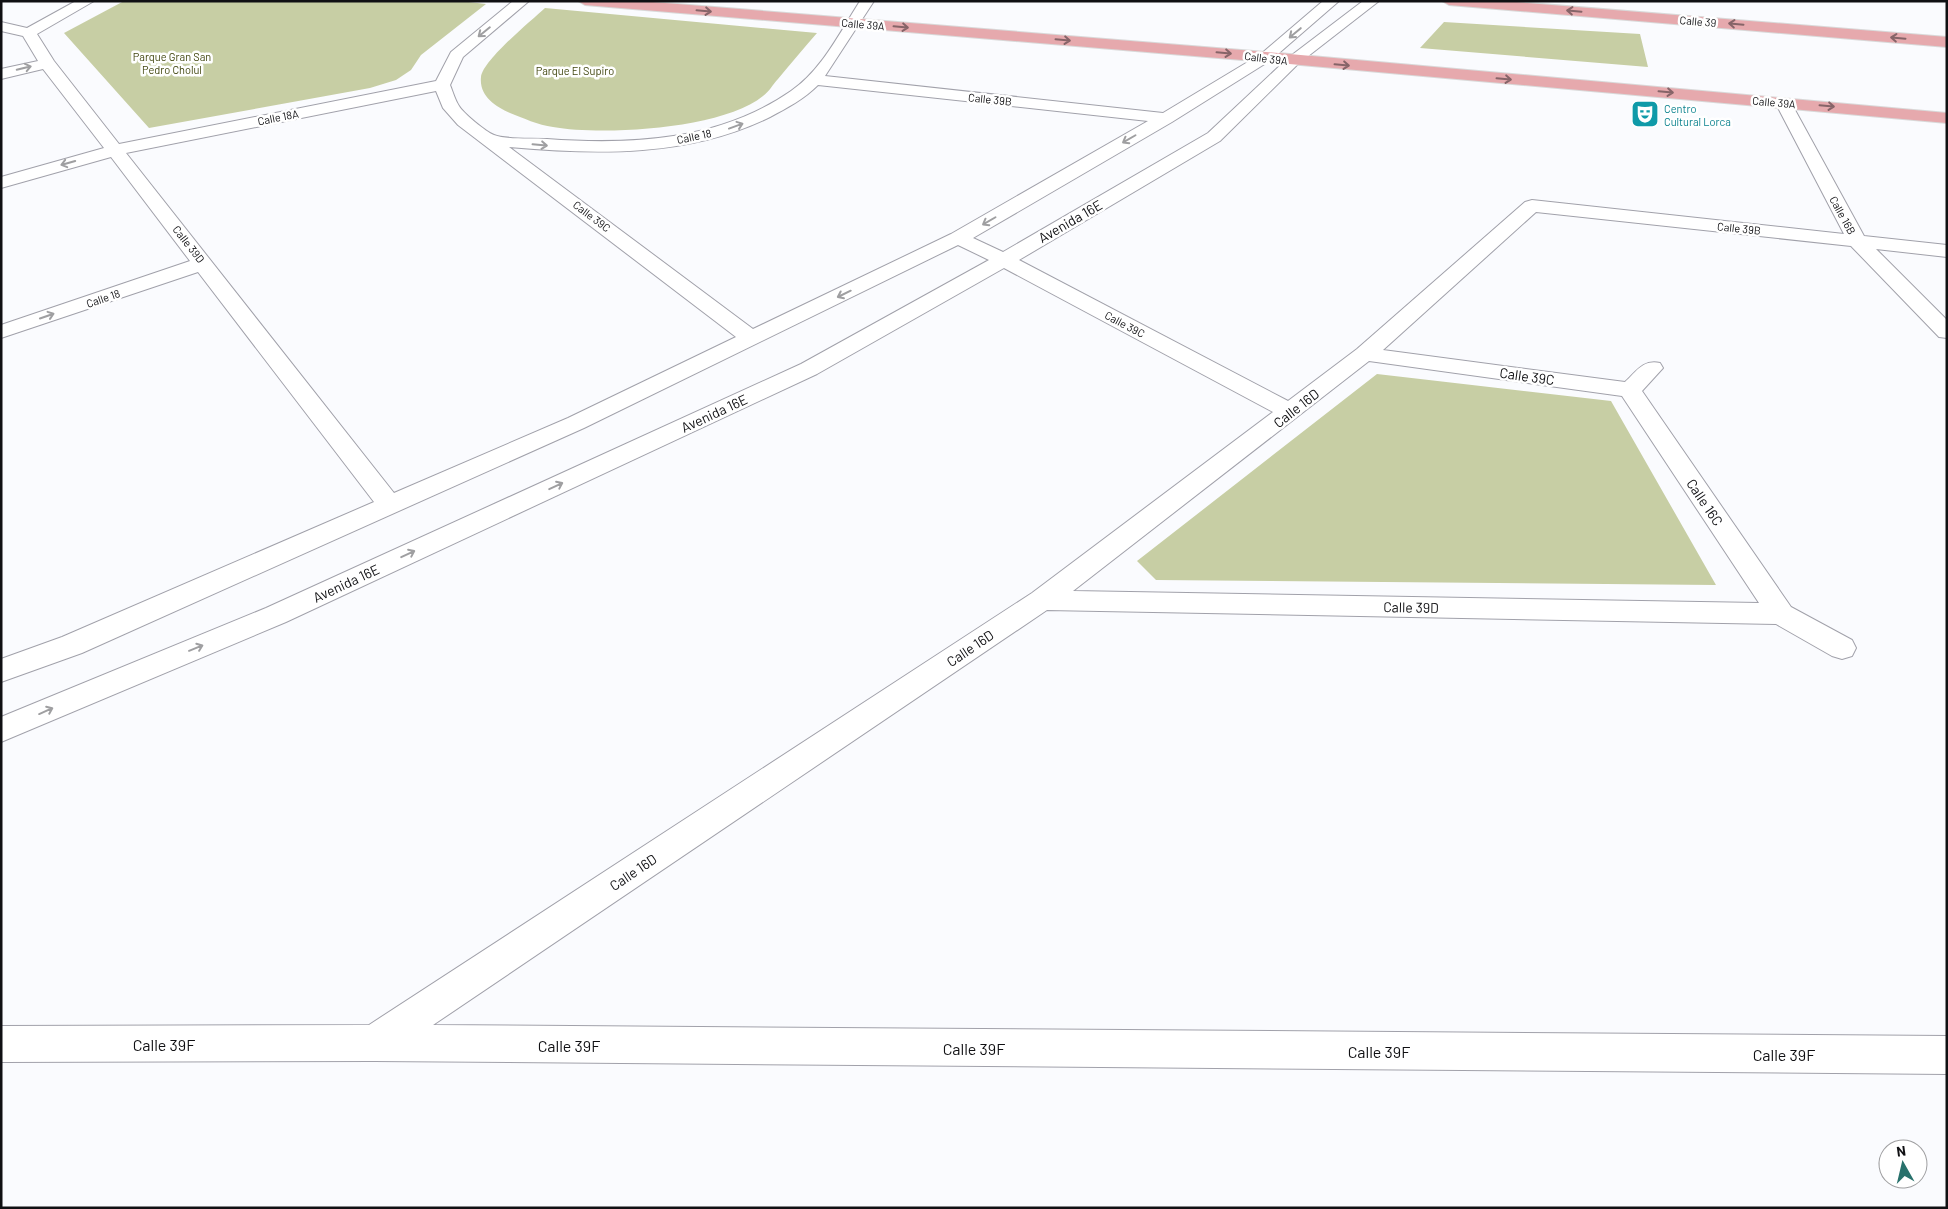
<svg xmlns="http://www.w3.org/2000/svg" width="1948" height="1209" viewBox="0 0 1948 1209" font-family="Barlow,sans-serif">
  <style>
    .green { fill: #c7cea4 }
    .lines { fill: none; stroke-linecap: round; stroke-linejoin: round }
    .minor-casing { stroke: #a1a1aa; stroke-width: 2 }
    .major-casing { stroke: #d9d9d9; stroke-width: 2 }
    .minor { fill: #fff; fill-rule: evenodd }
    .major { fill: #e6a9ad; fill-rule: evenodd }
    .oneway { stroke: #866468 }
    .oneway2 { stroke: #9f9fa1 }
    .labels { text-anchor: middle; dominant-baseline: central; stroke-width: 5; stroke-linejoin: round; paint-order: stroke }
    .far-street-label { font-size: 11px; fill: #101013; stroke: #fff }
    .far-park-label { font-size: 11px; fill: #424710; stroke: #fff }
    .far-culture-label { font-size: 11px; fill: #0d838f; stroke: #fff; text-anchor: start }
    .street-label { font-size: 14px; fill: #101013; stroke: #fff }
    .near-street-label { font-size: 16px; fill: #101013; stroke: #fff }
  </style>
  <rect width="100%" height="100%" fill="#fafbfe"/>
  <path class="green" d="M124 1H460L486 4 421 55 411 70 396 80 370 88 149 128 64 33Z
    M545 8 817 33C804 48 791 63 778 79 773 84 769 92 763 96 723 129 603 136 553 127 538 125 523 118 510 113 495 106 479 96 481 77 483 60 531 21 545 8Z
    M1444 22 1640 34 1648 67 1420 48Z
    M1377 374 1611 401 1716 585 1156 580 1137 561Z"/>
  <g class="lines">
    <defs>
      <path id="minor" d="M76 1H94L37 34 54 61 119 144 436 81 451 52 513 1H529L463 57 450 85C453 92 455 100 459 106 463 113 486 132 494 135 507 140 532 138 547 139 631 145 719 141 791 91 822 70 840 32 860 1H874L825 76 1163 113 1261 54 1323 1H1339L1271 60 1172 122 973 238 1003 252 1208 133 1288 58 1363 1H1379L1298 64 1220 141 1019 260 1288 401 1357 349 1525 202 1532 200 1844 234 1775 102 1777 99H1789L1864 236 1947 245V257L1876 249 1947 320V338L1939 337 1851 246 1536 212 1383 350 1625 382C1636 372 1643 359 1660 363L1663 368 1642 391 1791 607 1852 640 1856 648 1852 656 1842 659 1832 656 1776 624 1047 610 433 1025 1947 1036V1074L374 1061 1 1062V1026L369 1025 1032 593 1273 412 1004 268 817 374 286 622 1 742V717L266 608 801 364 989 260 958 245 584 428 82 653 1 682V659L62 637 374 502 198 272 1 338V325L190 261 111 157 1 188V177L104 148 43 69 1 79V69L38 61 23 36 1 31V22L27 28ZM818 85 1148 121 951 234 753 329 509 147C597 155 689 157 770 117 787 108 804 99 818 85ZM436 91 443 108 458 125 736 337 568 418 394 493 126 153ZM1369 361 1622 396 1759 603 1073 591Z"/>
      <path id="major" d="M578 1H640L1266 52 1947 113V123L1266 62 585 5Z
        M1442 1H1504L1947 37V47L1449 5Z"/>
    </defs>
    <use href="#minor" class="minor-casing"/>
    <use href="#major" class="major-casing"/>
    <use href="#minor" class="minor"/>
    <use href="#major" class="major"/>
  </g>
  <defs><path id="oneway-shaft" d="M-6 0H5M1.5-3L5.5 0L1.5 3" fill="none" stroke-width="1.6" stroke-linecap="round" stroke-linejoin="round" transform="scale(1.25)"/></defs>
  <g class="oneway">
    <use href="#oneway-shaft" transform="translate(704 11) rotate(5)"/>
    <use href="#oneway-shaft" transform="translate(1574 11) rotate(-175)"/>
    <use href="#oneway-shaft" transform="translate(1736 24) rotate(-175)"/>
    <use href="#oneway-shaft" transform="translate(901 27) rotate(5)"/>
    <use href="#oneway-shaft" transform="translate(1898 38) rotate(-175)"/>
    <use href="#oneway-shaft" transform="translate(1063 40) rotate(5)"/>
    <use href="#oneway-shaft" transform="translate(1224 53) rotate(5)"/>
    <use href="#oneway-shaft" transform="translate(1342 65) rotate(5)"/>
    <use href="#oneway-shaft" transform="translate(1504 79) rotate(5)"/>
    <use href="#oneway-shaft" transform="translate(1666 92) rotate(5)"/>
    <use href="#oneway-shaft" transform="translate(1827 106) rotate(5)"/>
  </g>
  <g class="oneway2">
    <use href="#oneway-shaft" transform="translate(484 32) rotate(141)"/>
    <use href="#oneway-shaft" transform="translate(1295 33) rotate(140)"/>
    <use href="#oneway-shaft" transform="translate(24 68) rotate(-14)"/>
    <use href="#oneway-shaft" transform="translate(736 126) rotate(-20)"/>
    <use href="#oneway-shaft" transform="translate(1129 139) rotate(150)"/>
    <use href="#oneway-shaft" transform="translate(540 145) rotate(5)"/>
    <use href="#oneway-shaft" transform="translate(68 163) rotate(164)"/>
    <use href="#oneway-shaft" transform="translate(989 221) rotate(150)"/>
    <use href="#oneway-shaft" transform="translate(844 294) rotate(154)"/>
    <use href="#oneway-shaft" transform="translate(47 316) rotate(-19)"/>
    <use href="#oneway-shaft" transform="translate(556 486) rotate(-25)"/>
    <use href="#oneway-shaft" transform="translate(408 554) rotate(-25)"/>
    <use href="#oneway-shaft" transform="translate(196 648) rotate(-22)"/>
    <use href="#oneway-shaft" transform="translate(46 711) rotate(-24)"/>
  </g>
  <defs>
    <symbol id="theatre-square" viewBox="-11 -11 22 22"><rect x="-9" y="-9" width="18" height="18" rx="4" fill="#0f9aa8" stroke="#fff"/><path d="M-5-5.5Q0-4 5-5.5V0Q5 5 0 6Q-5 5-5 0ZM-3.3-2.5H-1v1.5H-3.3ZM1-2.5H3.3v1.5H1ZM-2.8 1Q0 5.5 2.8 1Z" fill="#fff"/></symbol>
  </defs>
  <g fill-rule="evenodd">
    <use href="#theatre-square" x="1629" y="98" width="32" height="32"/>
  </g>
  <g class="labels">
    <g class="far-street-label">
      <text transform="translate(1698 21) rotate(5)">Calle 39</text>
      <text transform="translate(863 24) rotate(5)">Calle 39A</text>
      <text transform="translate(1266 58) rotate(7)">Calle 39A</text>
      <text transform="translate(990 99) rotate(6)">Calle 39B</text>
      <text transform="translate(1774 102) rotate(5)">Calle 39A</text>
      <text transform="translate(278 117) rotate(-11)">Calle 18A</text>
      <text transform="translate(694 136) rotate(-12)">Calle 18</text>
      <text transform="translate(1843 215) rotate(61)">Calle 16B</text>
      <text transform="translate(592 216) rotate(37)">Calle 39C</text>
      <text transform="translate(1739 228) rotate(6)">Calle 39B</text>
      <text transform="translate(189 244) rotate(52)">Calle 39D</text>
      <text transform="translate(103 298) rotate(-19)">Calle 18</text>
      <text transform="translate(1125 324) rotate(28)">Calle 39C</text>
    </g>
    <g class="far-park-label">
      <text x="172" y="56">Parque Gran San<tspan x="172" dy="13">Pedro Cholul</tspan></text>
      <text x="575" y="70">Parque El Supiro</text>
    </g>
    <g class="far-culture-label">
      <text x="1664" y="108">Centro<tspan x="1664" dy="13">Cultural Lorca</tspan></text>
    </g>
    <g class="street-label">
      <text transform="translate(1070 221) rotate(-30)">Avenida 16E</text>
      <text transform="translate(1527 376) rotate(8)">Calle 39C</text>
      <text transform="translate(1296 408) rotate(-38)">Calle 16D</text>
      <text transform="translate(714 413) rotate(-25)">Avenida 16E</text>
      <text transform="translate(1705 502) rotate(56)">Calle 16C</text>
      <text transform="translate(346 583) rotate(-25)">Avenida 16E</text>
      <text transform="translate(1411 607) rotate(1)">Calle 39D</text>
      <text transform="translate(970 648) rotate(-34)">Calle 16D</text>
      <text transform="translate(633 872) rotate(-34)">Calle 16D</text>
    </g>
    <g class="near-street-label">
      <text x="164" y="1044">Calle 39F</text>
      <text x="569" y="1045">Calle 39F</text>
      <text x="974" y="1048">Calle 39F</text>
      <text x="1379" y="1051">Calle 39F</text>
      <text x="1784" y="1054">Calle 39F</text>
    </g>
  </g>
  <rect width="1948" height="1209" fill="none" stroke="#101013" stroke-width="5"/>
  <g transform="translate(1903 1164) rotate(352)"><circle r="24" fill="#ffffff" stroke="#9f9fa1"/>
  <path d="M0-4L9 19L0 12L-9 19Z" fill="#28716c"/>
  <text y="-8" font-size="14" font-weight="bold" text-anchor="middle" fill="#101013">N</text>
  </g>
</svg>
